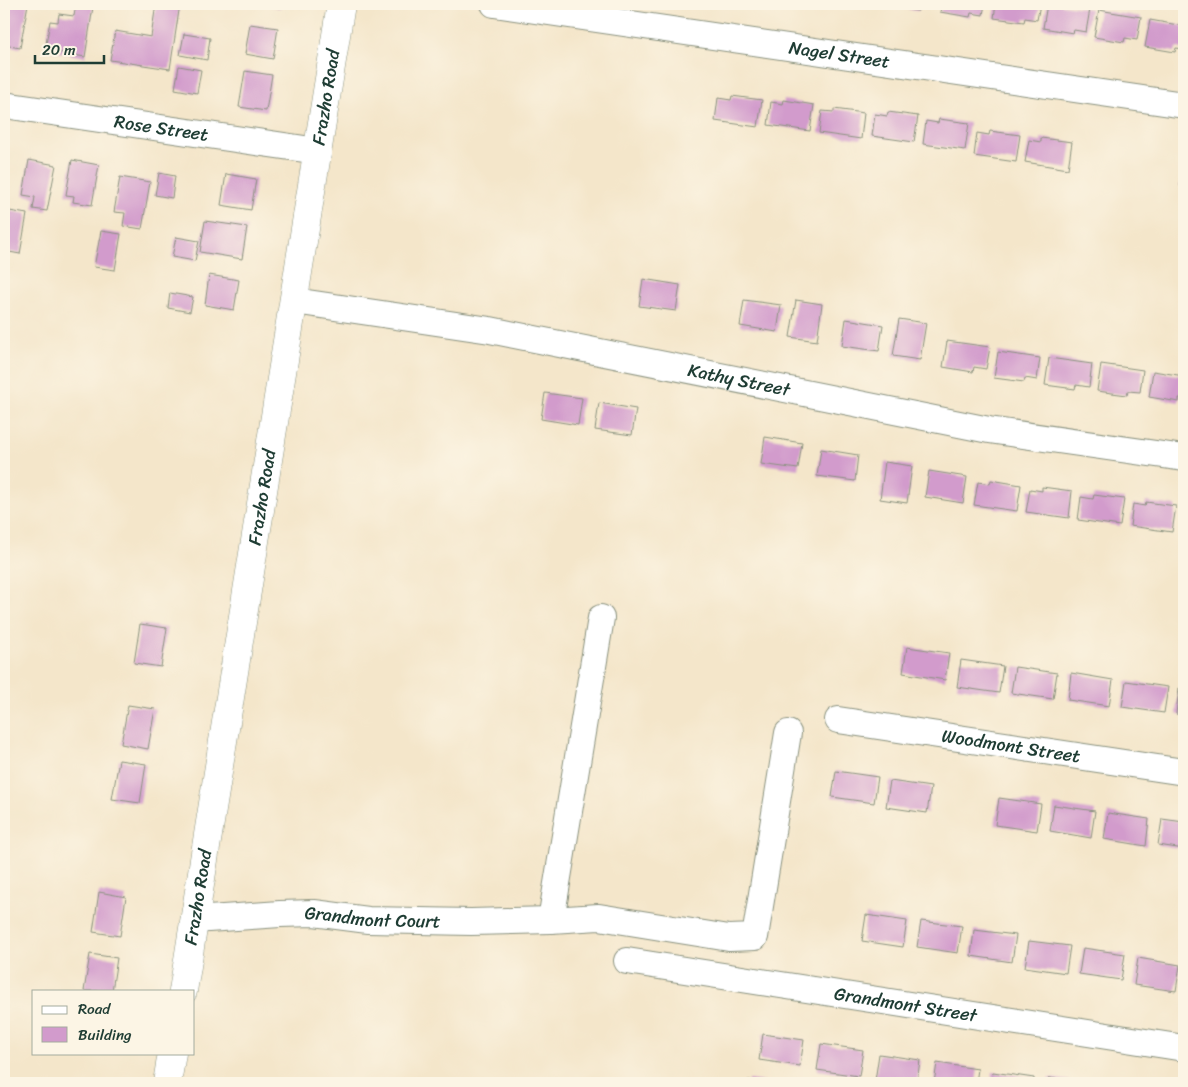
<svg xmlns="http://www.w3.org/2000/svg" width="1188" height="1087" viewBox="0 0 1188 1087" font-family="Sriracha,sans-serif">
  <style>
    .building { fill: #d29bcc }
    .lines { fill: none; stroke-linecap: round; stroke-linejoin: round }
    .minor-casing { stroke: #8a927f; stroke-width: 28 }
    .tertiary-casing { stroke: #8a927f; stroke-width: 29 }
    .minor { stroke: #fff; stroke-width: 26 }
    .tertiary { stroke: #fff; stroke-width: 28 }
    .labels { text-anchor: middle; dominant-baseline: central; stroke-width: 4; stroke-linejoin: round; paint-order: stroke }
    .street-label { font-size: 18px; fill: #1f3d34; stroke: #fcf5e5 }
  </style>
  <rect width="100%" height="100%" fill="#fcf5e5"/>
  <filter id="ink" filterUnits="userSpaceOnUse"><feTurbulence type="fractalNoise" baseFrequency=".02" numOctaves="2"/><feDisplacementMap in="SourceGraphic" scale="10" xChannelSelector="R" yChannelSelector="G"/><feConvolveMatrix kernelMatrix="1 2 1 2 8 2 1 2 1" color-interpolation-filters="sRGB"/></filter>
  <filter id="wash" filterUnits="userSpaceOnUse"><feTurbulence type="fractalNoise" baseFrequency=".0096" numOctaves="4" result="noise"/><feDisplacementMap in="SourceGraphic" scale="20" xChannelSelector="R" yChannelSelector="G"/><feGaussianBlur stdDeviation="1.12" result="paint"/><feColorMatrix in="noise" values="0 0 0 0 0 0 0 0 0 0 0 0 0 0 0 0 0 1.4 0 .05"/><feComposite in="paint" operator="in"/></filter>
  <g filter="url(#wash)">
    <rect width="100%" height="100%" fill="#f4e6ca"/>
    <g id="blocks">
      <path class="building" d="M8 4H28L20 48 4 45V15H5Z
        M76 4 93 7 85 57 45 50 50 21 58 22 59 14 74 16Z
        M156 4H180L170 69 110 60 115 31 151 37Z
        M261 4H281L280 8Z
        M889 4H932L931 9 919 7 918 11 888 6Z
        M942 4H985L983 15 971 13 970 17 940 12Z
        M996 4H1040L1037 20 1025 18 1024 22 994 18Z
        M1047 4H1057L1090 9 1086 32 1074 30 1073 33 1043 28Z
        M1099 10 1141 17 1137 40 1125 38 1124 42 1094 37Z
        M1150 20 1184 26V49L1176 48 1175 52 1145 47Z
        M250 24 278 28 273 59 245 54Z
        M184 34 210 38 207 60 180 55Z
        M179 66 201 70 197 93 175 89Z
        M245 71 272 75 266 111 239 107Z
        M732 96 762 100 758 127 715 121 718 98 731 100Z
        M784 100 814 105 810 131 768 125 771 102 783 104Z
        M834 109 864 113 861 139 819 133 822 111 834 112Z
        M888 112 918 116 914 142 872 136 875 114 887 116Z
        M939 119 969 123 965 150 923 144 926 121 938 123Z
        M990 131 1020 135 1016 162 974 156 977 133 989 135Z
        M1041 138 1072 142 1068 169 1025 162 1029 140 1041 142Z
        M29 160 56 165 47 211 33 209 35 197 23 195Z
        M72 160 99 165 92 205 73 202 74 196 66 195Z
        M1183 165H1184V186H1180Z
        M159 173 175 176 172 198 155 195Z
        M226 174 256 179 251 210 221 205Z
        M120 177 150 182 142 229 123 226 125 213 114 212Z
        M4 210 27 214 20 254 4 251Z
        M205 221 247 227 242 259 200 252Z
        M101 231 121 234 115 270 94 267Z
        M176 237 199 241 195 261 172 257Z
        M209 275 239 280 234 310 205 305Z
        M643 279 680 285 676 311 639 306Z
        M170 293 193 297 190 312 168 308Z
        M744 300 781 305 777 332 740 326Z
        M796 300 822 304 817 341 790 337Z
        M846 319 883 325 879 351 842 346Z
        M899 319 926 323 920 360 893 356Z
        M947 341 990 347 986 369 974 367 973 372 943 367Z
        M998 352 1040 358 1037 380 1025 378 1024 382 994 378Z
        M1049 358 1092 364 1089 387 1076 385 1075 389 1045 385Z
        M1101 364 1143 370 1140 392 1128 391 1127 395 1097 391Z
        M1153 371 1184 376V398H1179V402L1149 397Z
        M545 393 582 398 578 425 541 419Z
        M599 403 636 409 632 435 595 430Z
        M765 437 802 443 798 469 761 464Z
        M821 449 858 455 855 481 817 476Z
        M885 462 912 466 907 503 880 499Z
        M929 471 967 477 963 503 925 497Z
        M991 480 1021 485 1017 511 974 505 978 482 990 484Z
        M1042 487 1072 491 1069 518 1026 512 1030 489 1042 491Z
        M1094 495 1124 499 1120 526 1078 520 1081 497 1093 499Z
        M1146 502 1176 506 1172 532 1130 526 1133 504 1145 506Z
        M140 624 167 628 161 667 134 663Z
        M907 647 949 653 945 680 903 673Z
        M961 660 1003 666 999 693 957 687Z
        M1015 667 1057 673 1053 699 1011 693Z
        M1071 673 1113 680 1109 706 1068 700Z
        M1126 681 1168 687 1164 713 1122 707Z
        M1179 688 1184 689V716L1176 714Z
        M128 705 155 709 148 749 121 744Z
        M119 760 146 764 140 803 112 799Z
        M836 771 878 777 874 803 832 797Z
        M890 781 931 787 927 813 886 807Z
        M999 798 1041 804 1037 831 995 825Z
        M1054 805 1095 811 1091 838 1050 831Z
        M1108 813 1149 819 1146 846 1104 839Z
        M1162 819 1184 822V849L1158 845Z
        M99 892 126 897 120 936 93 932Z
        M866 915 907 921 903 947 862 941Z
        M921 921 962 926 958 953 917 947Z
        M974 930 1016 935 1012 962 971 956Z
        M1029 941 1070 946 1066 973 1025 967Z
        M1083 948 1125 954 1121 980 1079 974Z
        M90 954 117 958 112 991H84Z
        M1138 958 1180 965 1176 991 1134 985Z
        M763 1034 804 1040 800 1066 759 1060Z
        M821 1044 863 1050 859 1076 817 1070Z
        M879 1054 920 1060 917 1083H892L875 1081Z
        M937 1063 978 1069 976 1083H934Z
        M993 1072 1034 1078V1083H991Z
        M1049 1078 1078 1082V1083H1048Z
        M748 1080 766 1082V1083H748Z"/>
    </g>
  </g>
  <g filter="url(#ink)">
    <use href="#blocks" fill-opacity="0" stroke="#8a927f" stroke-width="1"/>
    <g class="lines">
      <defs>
        <g id="minor">
          <path id="s1" d="M494 4 1184 105"/>
          <path id="s2" d="M4 105 318 151"/>
          <path id="s3" d="M294 301 490 330 989 430 1184 458"/>
          <path id="s4" d="M838 720 1184 772"/>
          <path id="s5" d="M194 920 280 914 314 913 368 920 471 922 551 920 599 917 729 938 755 937 788 733"/>
          <path d="M551 920 601 618"/>
          <path id="s6" d="M627 961 1184 1048"/>
        </g>
        <g id="tertiary">
          <path id="s7" d="M183 991 341 4"/>
          <path d="M167 1083 172 1053"/>
        </g>
      </defs>
      <use href="#minor" class="minor-casing"/>
      <use href="#tertiary" class="tertiary-casing"/>
      <use href="#minor" class="minor"/>
      <use href="#tertiary" class="tertiary"/>
    </g>
  </g>
  <g class="labels">
    <g class="street-label">
      <text stroke="none"><textPath href="#s1" startOffset="349">Nagel Street</textPath></text>
      <text stroke="none"><textPath href="#s7" startOffset="905">Frazho Road</textPath></text>
      <text stroke="none"><textPath href="#s2" startOffset="159">Rose Street</textPath></text>
      <text stroke="none"><textPath href="#s3" startOffset="452">Kathy Street</textPath></text>
      <text stroke="none"><textPath href="#s7" startOffset="500">Frazho Road</textPath></text>
      <text stroke="none"><textPath href="#s4" startOffset="175">Woodmont Street</textPath></text>
      <text stroke="none"><textPath href="#s7" startOffset="95">Frazho Road</textPath></text>
      <text stroke="none"><textPath href="#s5" startOffset="179">Grandmont Court</textPath></text>
      <text stroke="none"><textPath href="#s6" startOffset="282">Grandmont Street</textPath></text>
    </g>
  </g>
  <rect width="1188" height="1087" fill="none" stroke="#fcf5e5" stroke-width="20"/>
  <rect x="32" y="990" width="162" height="65" fill="#fcf5e5" stroke="#a4ab9e"/>
  <rect x="42" y="1006" width="25" height="8" fill="#ffffff" stroke="#a4ab9e"/>
  <text x="78" y="1014" font-size="15" fill="#1f3d34">Road</text>
  <rect x="42" y="1027" width="25" height="15" fill="#d29bcc" stroke="#a4ab9e"/>
  <text x="78" y="1040" font-size="15" fill="#1f3d34">Building</text>
  <path d="M35 55v8h69v-8" fill="none" stroke="#1f3d34" stroke-width="2.5"/>
  <text x="42" y="55" font-size="15" fill="#1f3d34" stroke="#fcf5e5" stroke-width="4" paint-order="stroke">20 m</text>
</svg>
